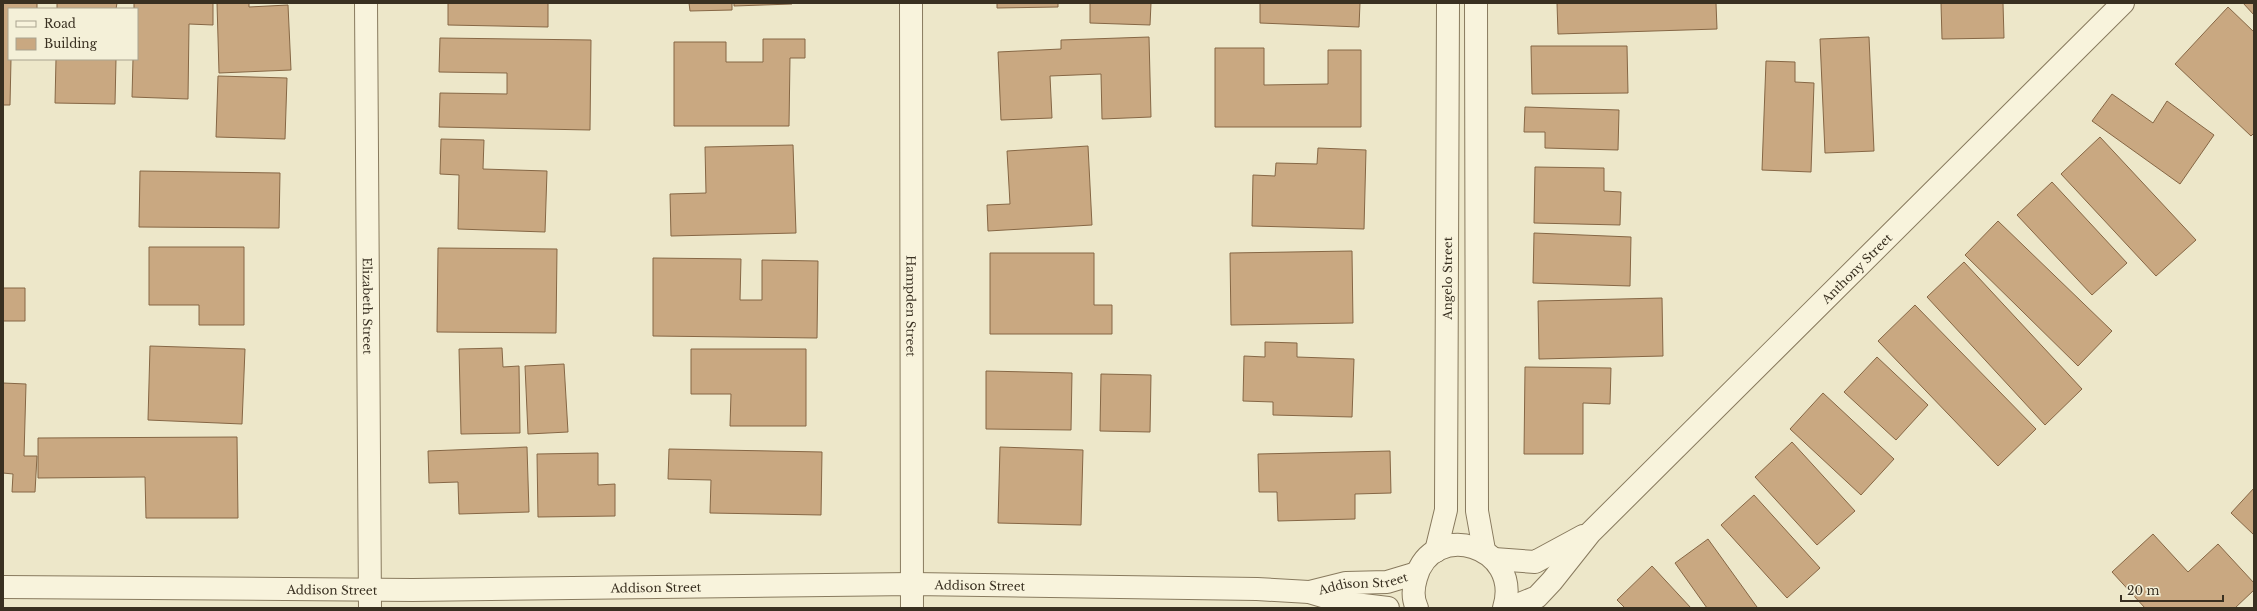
<svg xmlns="http://www.w3.org/2000/svg" width="2257" height="611" viewBox="0 0 2257 611" font-family="'Libre Baskerville',serif">
  <style>
    .building { fill: #c9a881; stroke: #866745 }
    .lines { fill: none; stroke-linecap: round; stroke-linejoin: round }
    .minor-casing { stroke: #887a5e; stroke-width: 24 }
    .minor { stroke: #f8f3dc; stroke-width: 22 }
    .labels { text-anchor: middle; dominant-baseline: central; stroke-width: 3; stroke-linejoin: round; paint-order: stroke }
    .street-label { font-size: 12px; fill: #393021; stroke: #f4f0d8 }
  </style>
  <rect width="100%" height="100%" fill="#ede7c9"/>
  <path class="building" d="M3 3H37V9H9V59H11L10 105H3Z
    M57 3H117L116 9H57Z
    M134 3H213V25L189 24 188 99 132 97 133 59H137V9H134Z
    M217 3H249V7L288 5 291 70 219 73Z
    M448 3H548V27L448 25Z
    M689 3H732V10L690 11Z
    M734 3H792V4L734 6Z
    M997 3H1058V7L997 8Z
    M1090 3H1151L1150 25 1090 23Z
    M1260 3H1360L1359 27 1260 23Z
    M1557 3H1716L1717 29 1558 34Z
    M1941 3H2003L2004 38 1942 39Z
    M2243 3H2254V15Z
    M2228 7 2254 32V133L2251 136 2175 64Z
    M1149 37 1151 117 1102 119 1101 74 1050 76 1052 118 1001 120 998 52 1061 49V40Z
    M1869 37 1874 151 1825 153 1820 39Z
    M440 38 591 40 590 130 439 127 440 93 507 94V73L439 72Z
    M763 39H805V58H790L789 126H674V42H726V62H763Z
    M1531 46H1627L1628 93 1532 94Z
    M1215 48H1264V85L1328 84V50H1361V127H1215Z
    M56 59H116L115 104 55 103Z
    M1766 61 1795 62V82L1814 83 1811 172 1762 170Z
    M218 76 287 78 285 139 216 137Z
    M2112 94 2153 123 2167 101 2214 135 2180 184 2092 121Z
    M1525 107 1619 110 1618 150 1545 148V132H1524Z
    M2100 137 2196 240 2156 276 2061 174Z
    M441 139 484 140 483 169 547 171 545 232 458 229 459 175 440 174Z
    M793 145 796 233 671 236 670 194 706 193 705 147Z
    M1088 146 1092 225 988 231 987 205 1010 204 1007 151Z
    M1318 148 1366 150 1364 229 1252 226 1253 175 1275 176 1276 163 1317 164Z
    M1535 167 1604 168V191L1621 192 1620 225 1534 223Z
    M140 171 280 173 279 228 139 227Z
    M2052 182 2127 263 2092 295 2017 215Z
    M1998 221 2112 331 2078 366 1965 255Z
    M1534 233 1631 237 1630 286 1533 283Z
    M149 247H244V325H199V305H149Z
    M438 248 557 249 556 333 437 332Z
    M1352 251 1353 323 1231 325 1230 253Z
    M990 253H1094V305H1112V334H990Z
    M653 258 741 259 740 300H762V260L818 261 817 338 653 336Z
    M1964 262 2082 389 2045 425 1927 297Z
    M3 288H25V321H3Z
    M1662 298 1663 356 1539 359 1538 301Z
    M1915 305 2036 429 1998 466 1878 341Z
    M1265 342 1297 343V357L1354 359 1352 417 1273 415V402L1243 401 1244 356 1265 357Z
    M150 346 245 349 242 424 148 420Z
    M502 348 503 367 519 366 520 433 461 434 459 349Z
    M691 349H806V426H730L731 394H691Z
    M1877 357 1928 405 1896 440 1844 392Z
    M564 364 568 432 528 434 525 366Z
    M1525 367 1611 368 1610 404 1583 403V454H1524Z
    M986 371 1072 373 1071 430 986 429Z
    M1101 374 1151 375 1150 432 1100 431Z
    M3 383 26 384 24 456H37L35 492H12L13 474 3 473Z
    M1823 393 1894 459 1861 495 1790 429Z
    M237 437 238 518H146L145 477 38 478V438Z
    M1792 442 1855 511 1817 545 1755 477Z
    M527 447 529 512 459 514 458 482 429 483 428 451Z
    M1000 447 1083 450 1081 525 998 523Z
    M669 449 822 452 821 515 710 513 711 480 668 479Z
    M1390 451 1391 493 1355 494V519L1278 521 1277 492H1259L1258 454Z
    M598 453V485L615 484V516L538 517 537 454Z
    M2254 488V535L2231 513Z
    M1754 495 1820 568 1787 598 1721 525Z
    M2153 534 2188 572 2218 544 2254 583V590L2235 608H2145L2112 572Z
    M1708 539 1757 607 1756 608H1707L1675 563Z
    M1652 566 1691 608H1625L1617 600Z"/>
  <g class="lines">
    <defs>
      <g id="minor">
        <path id="s1" d="M366 3 370 608"/>
        <path id="s2" d="M911 3 912 608"/>
        <path d="M1476 3 1477 511 1484 550"/>
        <path id="s3" d="M1436 551 1446 510 1448 3"/>
        <path d="M1494 559 1535 562 1583 536"/>
        <path id="s4" d="M3 587 413 590 913 584 1257 589 1309 592 1346 603 1388 608"/>
        <path id="s5" d="M1310 592 1346 583 1387 582 1417 573"/>
        <path d="M1417 608C1412 598 1413 588 1416 578 1432 519 1523 545 1504 608"/>
        <path id="s6" d="M1510 608 1537 597 1552 581 1590 533 2123 3"/>
      </g>
    </defs>
    <use href="#minor" class="minor-casing"/>
    <use href="#minor" class="minor"/>
  </g>
  <g class="labels">
    <g class="street-label">
      <text stroke="none"><textPath href="#s6" startOffset="488">Anthony Street</textPath></text>
      <text stroke="none"><textPath href="#s3" startOffset="274">Angelo Street</textPath></text>
      <text stroke="none"><textPath href="#s1" startOffset="303">Elizabeth Street</textPath></text>
      <text stroke="none"><textPath href="#s2" startOffset="303">Hampden Street</textPath></text>
      <text stroke="none"><textPath href="#s5" startOffset="54">Addison Street</textPath></text>
      <text stroke="none"><textPath href="#s4" startOffset="977">Addison Street</textPath></text>
      <text stroke="none"><textPath href="#s4" startOffset="653">Addison Street</textPath></text>
      <text stroke="none"><textPath href="#s4" startOffset="329">Addison Street</textPath></text>
    </g>
  </g>
  <rect width="2257" height="611" fill="none" stroke="#393021" stroke-width="8"/>
  <rect x="8" y="8" width="130" height="52" fill="#f4f0d8" stroke="#a9a38f"/>
  <rect x="16" y="21" width="20" height="6" fill="#f8f3dc" stroke="#a9a38f"/>
  <text x="44" y="28" font-size="12" fill="#393021">Road</text>
  <rect x="16" y="38" width="20" height="12" fill="#c9a881" stroke="#a9a38f"/>
  <text x="44" y="48" font-size="12" fill="#393021">Building</text>
  <path d="M2121 595v6h102v-6" fill="none" stroke="#393021" stroke-width="2"/>
  <text x="2127" y="595" font-size="12" fill="#393021" stroke="#f4f0d8" stroke-width="3" paint-order="stroke">20 m</text>
</svg>
